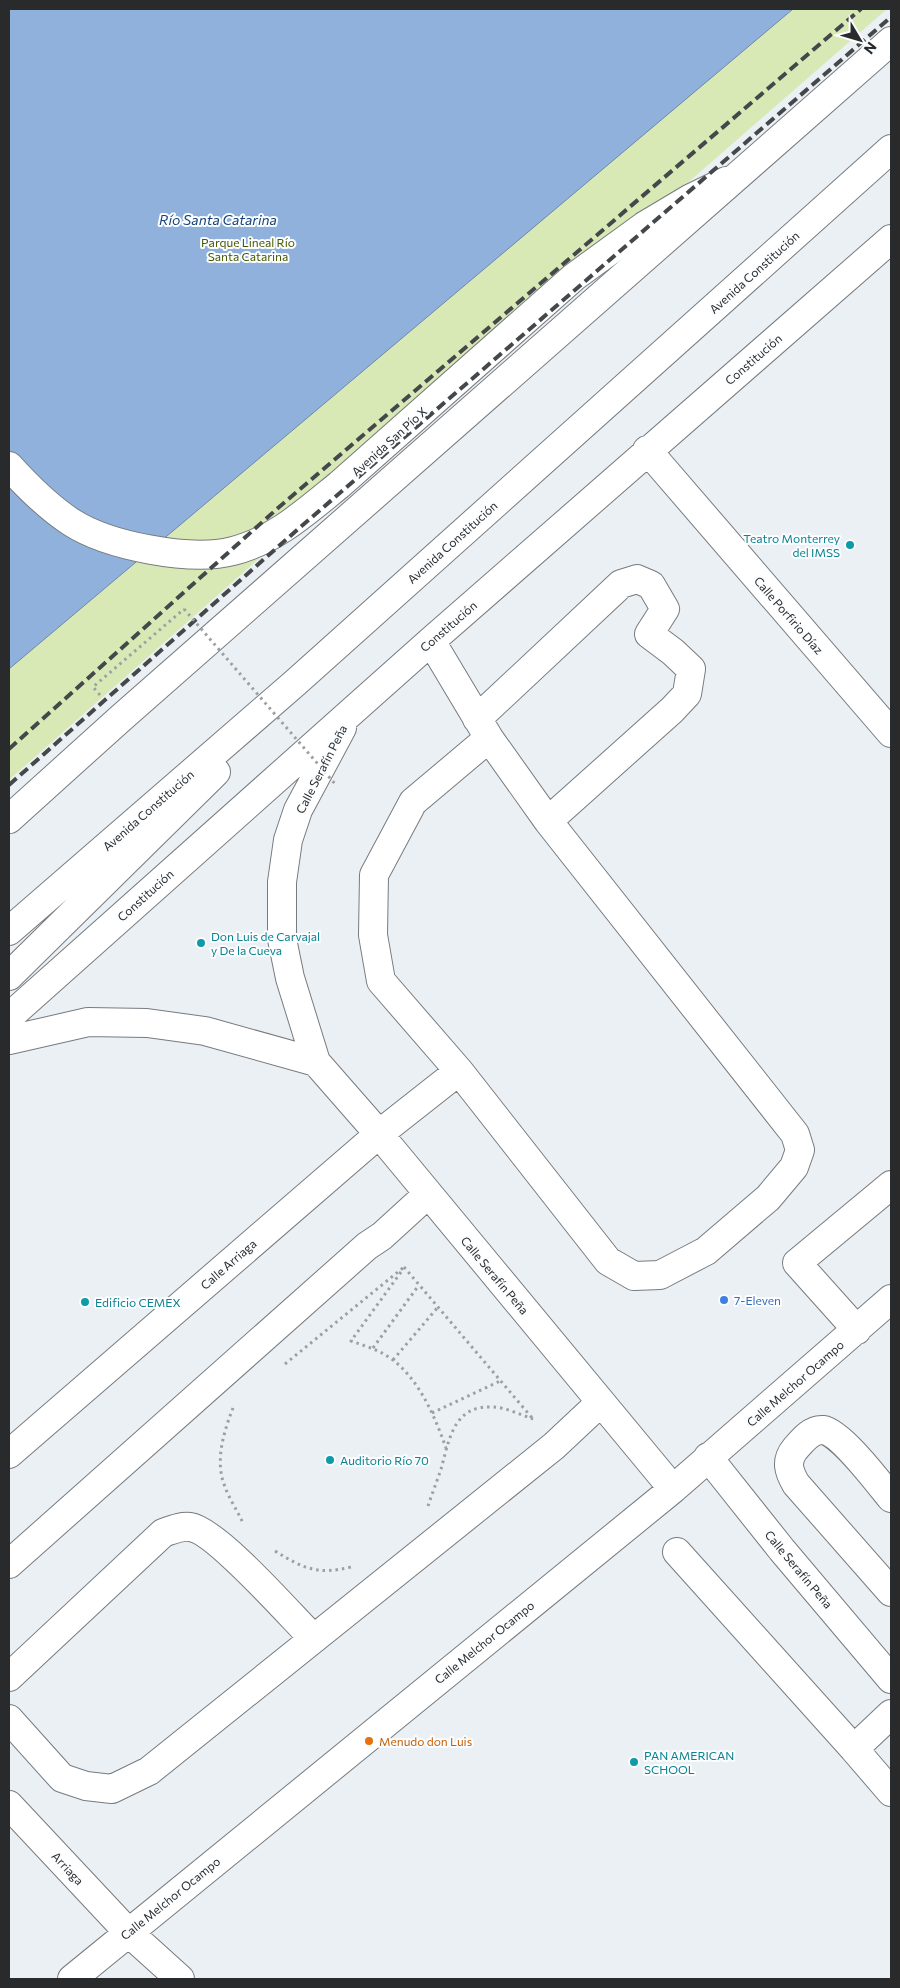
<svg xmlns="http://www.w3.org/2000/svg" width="900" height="1988" viewBox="0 0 900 1988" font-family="Commissioner,sans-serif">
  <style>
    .green { fill: #d9e9b6 }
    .water { fill: #8fb1dc; stroke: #7088a7 }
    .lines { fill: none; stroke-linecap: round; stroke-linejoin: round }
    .minor-casing { stroke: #777b7f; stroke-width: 30 }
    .highway-casing { stroke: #777b7f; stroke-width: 30 }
    .path { stroke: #9ca0a3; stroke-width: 3; stroke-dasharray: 2.5 4; stroke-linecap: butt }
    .minor { stroke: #fff; stroke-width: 28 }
    .highway { stroke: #fff; stroke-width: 28 }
    .rail { stroke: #45484a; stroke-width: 4; stroke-dasharray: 10 5; stroke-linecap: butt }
    .path-bridge { stroke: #9ca0a3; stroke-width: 3; stroke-dasharray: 2.5 4; stroke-linecap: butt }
    .culture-dot { fill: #0f9aa8; stroke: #fbfdff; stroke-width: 2 }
    .shop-dot { fill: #3f7fe0; stroke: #fbfdff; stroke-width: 2 }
    .food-dot { fill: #e8710a; stroke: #fbfdff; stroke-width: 2 }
    .labels { text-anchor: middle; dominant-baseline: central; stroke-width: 4; stroke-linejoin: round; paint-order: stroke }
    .park-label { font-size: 12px; fill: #475802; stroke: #fbfdff }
    .street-label { font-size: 12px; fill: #282a2c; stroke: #fbfdff }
    .culture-label { font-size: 12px; fill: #0d838f; stroke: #fbfdff; text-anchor: start }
    .shop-label { font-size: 12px; fill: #366cbe; stroke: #fbfdff; text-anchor: start }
    .food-label { font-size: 12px; fill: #c56008; stroke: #fbfdff; text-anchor: start }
    .water-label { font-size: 14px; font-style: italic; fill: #154378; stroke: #fbfdff }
  </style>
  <rect width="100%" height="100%" fill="#ebf0f4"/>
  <path class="green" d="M9 9H887L410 425 9 780Z"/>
  <path class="water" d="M9 9H793L9 669Z"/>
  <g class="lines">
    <defs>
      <path id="minor" d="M647 450 891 733
        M9 466C28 487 48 507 71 522 108 546 191 562 233 551 274 541 307 511 339 485L574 277 644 226 691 198 726 181
        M431 641 489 738 548 821 795 1134 800 1150 794 1167 768 1198 706 1251 660 1275 634 1276 608 1261 459 1071 381 981 373 935 374 875 413 802 489 738
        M477 719 621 584 637 579 651 585 665 609 649 634 673 652 691 669 687 694 672 710 548 821
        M342 728 298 810 288 840 282 882V939L290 978 316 1062 379 1134 673 1489
        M9 1017 431 641 891 239
        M9 1040 88 1022 147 1023 205 1031 316 1062
        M857 1330 797 1263 891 1185
        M9 1454 379 1134 459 1071
        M708 1457 782 1550 891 1679
        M891 1498C879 1483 840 1432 823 1430 811 1429 802 1441 795 1449 785 1461 789 1472 796 1484L891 1592
        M677 1552 854 1749 891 1714
        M9 1564 367 1246 382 1236 428 1194
        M9 1677 163 1533C172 1530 180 1526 190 1527 216 1530 291 1616 313 1638
        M9 1719 62 1778 86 1786 112 1789 149 1771 554 1446 601 1402
        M854 1749 891 1792
        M9 1805 128 1932 180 1979
        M72 1979 673 1489 891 1299"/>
      <path id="highway" d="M9 819 121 718 891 41
        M9 931 295 683 891 149
        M9 976 216 772"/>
    </defs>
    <use href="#minor" class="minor-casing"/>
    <use href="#highway" class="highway-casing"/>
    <path class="path" d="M100 695 93 687 184 609
      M404 1267 533 1419
      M401 1272 351 1341C365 1346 380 1350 393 1360 420 1381 435 1417 446 1448
      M373 1348 419 1285
      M393 1360 438 1307
      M285 1364 404 1267
      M233 1408C224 1431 215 1460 224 1484 228 1497 237 1510 243 1523
      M432 1413 500 1381
      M428 1506C432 1494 437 1481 441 1469 449 1441 453 1405 492 1407 505 1407 521 1415 533 1419
      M275 1551C304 1569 318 1575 351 1567"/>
    <use href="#minor" class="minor"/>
    <use href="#highway" class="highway"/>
    <path class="rail" d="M9 749 278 508 861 9
      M9 785 297 530 891 17"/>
    <path class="path-bridge" d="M184 609 336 785"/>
  </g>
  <g class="culture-dot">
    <circle cx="850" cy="545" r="5"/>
    <circle cx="201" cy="943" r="5"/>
    <circle cx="85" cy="1302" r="5"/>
    <circle cx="330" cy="1460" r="5"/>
    <circle cx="634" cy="1762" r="5"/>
  </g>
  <circle class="shop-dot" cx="724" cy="1300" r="5"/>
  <circle class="food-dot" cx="369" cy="1741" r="5"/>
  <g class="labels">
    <g class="park-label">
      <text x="248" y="242">Parque Lineal Río<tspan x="248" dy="14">Santa Catarina</tspan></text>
    </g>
    <g class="street-label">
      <text transform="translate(754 272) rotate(-42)">Avenida Constitución</text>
      <text transform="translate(753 359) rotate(-41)">Constitución</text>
      <text transform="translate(389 441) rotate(-42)">Avenida San Pío X</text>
      <text transform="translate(452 542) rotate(-42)">Avenida Constitución</text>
      <text transform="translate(789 615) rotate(49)">Calle Porfirio Díaz</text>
      <text transform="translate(448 626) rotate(-41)">Constitución</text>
      <text transform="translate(321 769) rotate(-63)">Calle Serafín Peña</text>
      <text transform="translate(148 810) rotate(-41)">Avenida Constitución</text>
      <text transform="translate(145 895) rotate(-42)">Constitución</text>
      <text transform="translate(228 1264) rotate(-41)">Calle Arriaga</text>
      <text transform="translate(495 1275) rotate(50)">Calle Serafín Peña</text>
      <text transform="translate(795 1383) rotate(-41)">Calle Melchor Ocampo</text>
      <text transform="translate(799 1569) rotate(50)">Calle Serafín Peña</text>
      <text transform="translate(484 1642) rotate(-39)">Calle Melchor Ocampo</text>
      <text transform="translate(68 1868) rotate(47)">Arriaga</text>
      <text transform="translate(170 1898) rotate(-39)">Calle Melchor Ocampo</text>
    </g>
    <g class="culture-label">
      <text x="840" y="538" text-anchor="end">Teatro Monterrey<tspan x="840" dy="14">del IMSS</tspan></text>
      <text x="211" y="936">Don Luis de Carvajal<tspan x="211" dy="14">y De la Cueva</tspan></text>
      <text x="95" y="1302">Edificio CEMEX</text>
      <text x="340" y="1460">Auditorio Río 70</text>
      <text x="644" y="1755">PAN AMERICAN<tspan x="644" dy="14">SCHOOL</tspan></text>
    </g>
    <g class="shop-label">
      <text x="734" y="1300">7-Eleven</text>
    </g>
    <g class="food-label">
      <text x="379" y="1741">Menudo don Luis</text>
    </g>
    <g class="water-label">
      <text x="218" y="219">Río Santa Catarina</text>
    </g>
  </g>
  <rect width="900" height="1988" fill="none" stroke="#282a2c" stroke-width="20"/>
  <g transform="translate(860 40) rotate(128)" stroke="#fbfdff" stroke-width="4" paint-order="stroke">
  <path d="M0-4L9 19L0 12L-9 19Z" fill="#282a2c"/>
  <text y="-8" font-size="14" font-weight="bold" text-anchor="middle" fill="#282a2c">N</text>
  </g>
</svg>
